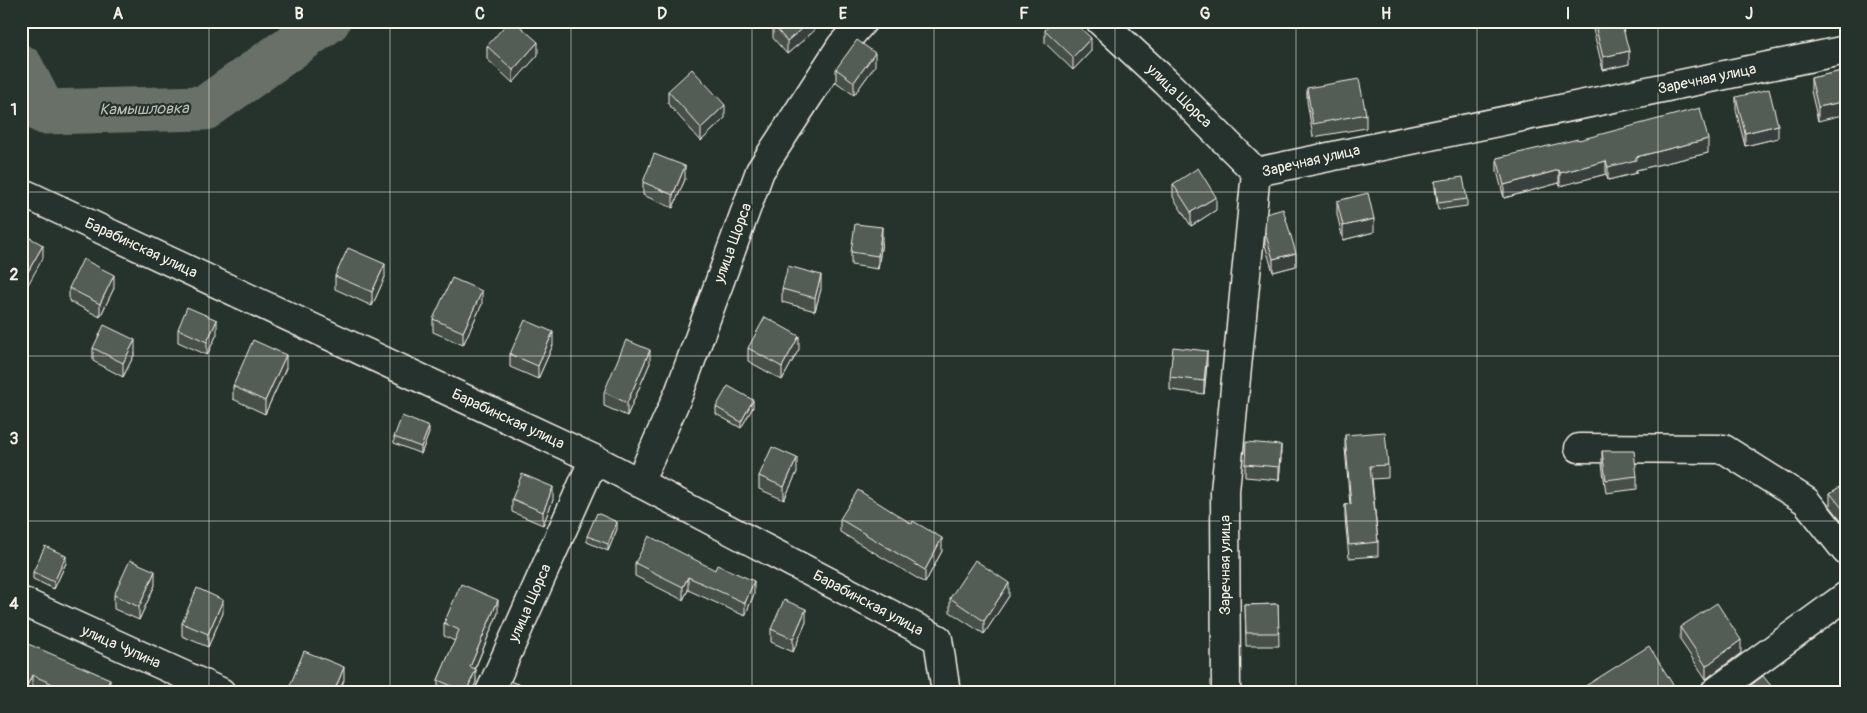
<svg xmlns="http://www.w3.org/2000/svg" width="1867" height="713" viewBox="0 0 1867 713" font-family="Pangolin,sans-serif">
  <style>
    .lines { fill: none; stroke-linecap: round; stroke-linejoin: round }
    .river { stroke: #676f68; stroke-width: 45 }
    .minor-casing { stroke: #f4f1e8; stroke-width: 31 }
    .minor { stroke: #26332d; stroke-width: 28 }
    .wall { fill: #474f49; stroke: #f4f1e8 }
    .shaded-wall { fill: #39403c; stroke: #f4f1e8 }
    .building { fill: #525c55; stroke: #f4f1e8 }
    .grid { fill: none; stroke: #f4f1e8; stroke-width: 1; stroke-opacity: 0.55 }
    .labels { text-anchor: middle; dominant-baseline: central; stroke-width: 4.5; stroke-linejoin: round; paint-order: stroke }
    .street-label { font-size: 15px; fill: #f4f1e8; stroke: #26332d }
    .water-label { font-size: 16px; font-style: italic; fill: #bcbdb5; stroke: #26332d }
    .neatline { fill: none; stroke: #f4f1e8; stroke-width: 2 }
    .grid-label { font-size: 16px; text-anchor: middle; font-weight: bold; fill: #f4f1e8 }
  </style>
  <rect width="100%" height="100%" fill="#26332d"/>
  <filter id="ink" filterUnits="userSpaceOnUse"><feTurbulence type="fractalNoise" baseFrequency=".02" numOctaves="2"/><feDisplacementMap in="SourceGraphic" scale="10" xChannelSelector="R" yChannelSelector="G"/><feConvolveMatrix kernelMatrix="1 2 1 2 8 2 1 2 1" color-interpolation-filters="sRGB"/></filter>
  <g filter="url(#ink)">
    <g class="lines">
      <path class="river" d="M21 67 44 112 205 108 328 21"/>
      <defs>
        <path id="minor" d="M1100 21 1166 82 1256 172
          M21 192 594 459 938 639 946 692
          M1579 448 1724 449 1806 501 1846 551
          M639 483 679 393 760 171 841 46 863 21
          M21 601 221 692
          M490 692 594 459
          M1226 692 1225 491 1256 172 1846 50
          M1715 692 1846 596"/>
      </defs>
      <use href="#minor" class="minor-casing"/>
      <use href="#minor" class="minor"/>
    </g>
    <path class="wall" d="M724 21H745L734 31Z
      M814 21V31L787 54 773 38V25Z
      M1591 21H1621L1629 64 1603 70Z
      M1045 30 1091 51 1073 70 1045 43Z
      M487 46 538 55 513 83 487 59Z
      M875 66 854 95 836 82V69Z
      M1846 70 1818 121 1811 91V78Z
      M1307 88 1366 114V128L1313 137 1307 101Z
      M668 91 725 118 701 141 668 104Z
      M1736 97 1778 138 1745 146 1736 110Z
      M1579 140 1708 153 1636 170V173L1608 180 1606 174 1560 186 1559 183 1504 198 1497 171V158Z
      M685 179 673 208 643 195V182Z
      M1435 181 1467 199V206L1438 210 1435 188Z
      M1173 184 1216 210 1191 226 1173 197Z
      M1337 201 1374 232 1343 240 1337 214Z
      M1265 232 1296 266 1273 272 1265 245Z
      M882 241 878 269 851 265V252Z
      M335 276 385 277 372 306 335 289Z
      M69 288H114L100 317 69 301Z
      M782 289H821L815 311 782 302Z
      M482 304 463 345 433 332V319Z
      M178 329 217 334 207 355 178 342Z
      M553 345 538 379 510 367V354Z
      M93 348 135 353 123 377 93 361Z
      M748 348 799 349 782 380 748 361Z
      M650 363 627 416 604 406V392Z
      M1207 364 1204 394 1170 390V377Z
      M286 368 265 414 233 399V386Z
      M716 407H753L741 428 716 414Z
      M429 433 421 454 394 443V437Z
      M1345 435 1388 465V478L1372 479 1378 542V556L1349 558 1345 518V505H1350L1345 448Z
      M1602 451 1637 476V489L1606 493 1602 464Z
      M1281 458 1279 480 1245 477V464Z
      M797 472 784 500 759 489V476Z
      M1846 483V526L1830 506V493Z
      M512 499 553 500 543 525 512 512Z
      M840 519 942 551 925 583 840 532Z
      M617 529 608 551 587 542V536Z
      M66 563 54 589 33 579V572Z
      M635 563 754 594 745 616 688 590 683 600 635 576Z
      M155 585 139 620 114 609V595Z
      M1009 596 984 634 950 612V598Z
      M1278 604 1279 646H1246L1245 605Z
      M223 613 208 647 182 636V623Z
      M498 613 475 669 476 682 472 692H438V680L455 641 444 636V623Z
      M806 622 793 652 771 642V629Z
      M1680 627 1741 653 1706 679 1680 640Z
      M21 641 110 692H40L32 688 30 692H21Z
      M344 680 339 692H289V688Z"/>
    <path class="shaded-wall" d="M734 21H745L734 31Z
      M811 21H814V31L787 54V41Z
      M1091 38V51L1073 70V57Z
      M538 42V55L513 83V70Z
      M1629 51V64L1603 70V57Z
      M875 53V66L854 95V82Z
      M1846 101V114L1818 121V107Z
      M725 105V118L701 141V128Z
      M1778 125V138L1745 146V133Z
      M1708 139V153L1636 170V173L1608 180V167L1636 157Z
      M1606 161V174L1560 186V173Z
      M685 166V179L673 208V195Z
      M1559 170V183L1504 198V185Z
      M1216 197V210L1191 226V212Z
      M1374 219V232L1343 240V226Z
      M882 227V241L878 269V256Z
      M43 245V258L21 297V284Z
      M1296 253V266L1273 272V259Z
      M385 264V277L372 306V292Z
      M114 275V288L100 317V304Z
      M821 275V289L815 311V298Z
      M482 291V304L463 345V332Z
      M217 320V334L207 355V342Z
      M553 332V345L538 379V366Z
      M799 336V349L782 380V367Z
      M135 340V353L123 377V363Z
      M650 350V363L627 416V403Z
      M1207 351V364L1204 394V381Z
      M286 355V368L265 414V401Z
      M753 400V407L741 428V422Z
      M429 427V433L421 454V447Z
      M1281 445V458L1279 480V467Z
      M797 458V472L784 500V487Z
      M553 487V500L543 525V512Z
      M617 522V529L608 551V544Z
      M942 538V551L925 583V570Z
      M66 556V563L54 589V582Z
      M155 571V585L139 620V607Z
      M688 577V590L683 600V587Z
      M754 581V594L745 616V603Z
      M1009 583V596L984 634V621Z
      M223 600V613L208 647V634Z
      M498 600V613L470 680V667Z
      M806 609V622L793 652V639Z
      M1741 640V653L1706 679V666Z
      M344 667V680L339 692H334Z
      M476 669V682L472 692H466Z
      M32 675V688L30 692H27V686Z
      M110 679V692H105Z"/>
    <path class="building" d="M509 21H514L538 42 513 70 487 46Z
      M778 21H811L787 41 773 25Z
      M1053 21H1073L1091 38 1073 57 1045 30Z
      M1594 21H1621L1629 51 1603 57Z
      M857 40 875 53 854 82 836 69Z
      M692 69 725 105 701 128 668 91Z
      M1846 70V101L1818 107 1811 78Z
      M1359 79 1366 114 1313 124 1307 88Z
      M1769 89 1778 125 1745 133 1736 97Z
      M1700 108 1708 139 1636 157V160L1608 167 1606 161 1560 173 1559 170 1504 185 1497 158 1578 139 1579 140Z
      M654 154 685 166 673 195 643 182Z
      M1198 168 1216 197 1191 212 1173 184Z
      M1463 177 1467 199 1438 203 1435 181Z
      M1368 193 1374 219 1343 226 1337 201Z
      M1283 209 1296 253 1273 259 1265 232 1266 214Z
      M855 224 882 227 878 256 851 252Z
      M21 233 43 245 21 284Z
      M348 248 385 264 372 292 335 276Z
      M83 259 114 275 100 304 69 288Z
      M788 266 821 275 815 298 782 289Z
      M452 278 482 291 463 332 433 319Z
      M187 307 217 320 207 342 178 329Z
      M765 317 799 336 782 367 748 348Z
      M525 320 553 332 538 366 510 354Z
      M104 325 135 340 123 363 93 348Z
      M253 340 286 355 265 401 233 386Z
      M626 340 650 350 627 403 604 392Z
      M1173 347 1207 351 1204 381 1170 377Z
      M728 386 753 400 741 422 716 407Z
      M402 416 429 427 421 447 394 437Z
      M1385 432 1388 465 1370 466 1378 542 1349 545 1345 505 1351 504 1345 435Z
      M1246 442 1281 445 1279 467 1245 464Z
      M772 447 797 458 784 487 759 476Z
      M1602 451H1634L1637 476 1606 480Z
      M522 474 553 487 543 512 512 499Z
      M1846 483V513L1830 493Z
      M858 490 912 524 913 521 942 538 925 570 840 519Z
      M597 513 617 522 608 544 587 536Z
      M649 536 715 570 717 565 754 581 745 603 688 577 683 587 635 563Z
      M45 546 66 556 54 582 33 572Z
      M130 560 155 571 139 607 114 595Z
      M975 560 1009 583 984 621 950 598Z
      M461 584 498 600 470 667 476 669 466 692 438 680 459 630 444 623Z
      M197 588 223 600 208 634 182 623Z
      M784 600 806 609 793 639 771 629Z
      M1717 603 1741 640 1706 666 1680 627Z
      M1278 604 1279 633H1246L1245 605Z
      M21 641 110 679 105 692H71L32 675 27 686 21 684Z
      M1649 646 1675 688 1670 692H1576Z
      M304 651 344 667 334 692H298L289 688Z
      M1763 676 1776 692H1742Z
      M510 681 538 692H506Z"/>
  </g>
  <path class="grid" d="M209 21V692M390 21V692M571 21V692M752 21V692M934 21V692M1115 21V692M1296 21V692M1477 21V692M1658 21V692M21 192H1846M21 356H1846M21 521H1846"/>
  <g class="labels">
    <g class="street-label">
      <text transform="translate(1707 79) rotate(-12)">Заречная улица</text>
      <text transform="translate(1179 96) rotate(44)">улица Щорса</text>
      <text transform="translate(1311 161) rotate(-13)">Заречная улица</text>
      <text transform="translate(733 243) rotate(-70)">улица Щорса</text>
      <text transform="translate(141 248) rotate(25)">Барабинская улица</text>
      <text transform="translate(508 419) rotate(25)">Барабинская улица</text>
      <text transform="translate(1225 565) rotate(-90)">Заречная улица</text>
      <text transform="translate(530 603) rotate(-66)">улица Щорса</text>
      <text transform="translate(868 603) rotate(28)">Барабинская улица</text>
      <text transform="translate(121 647) rotate(24)">улица Чупина</text>
    </g>
    <g class="water-label">
      <text transform="translate(144 109) rotate(-1)">Камышловка</text>
    </g>
  </g>
  <rect width="1867" height="713" fill="none" stroke="#26332d" stroke-width="55"/>
  <rect x="28" y="28" width="1812" height="658" class="neatline"/>
  <g class="grid-label">
    <text x="118" y="19">A</text>
    <text x="299" y="19">B</text>
    <text x="480" y="19">C</text>
    <text x="662" y="19">D</text>
    <text x="843" y="19">E</text>
    <text x="1024" y="19">F</text>
    <text x="1205" y="19">G</text>
    <text x="1386" y="19">H</text>
    <text x="1568" y="19">I</text>
    <text x="1749" y="19">J</text>
    <text x="14" y="115">1</text>
    <text x="14" y="280">2</text>
    <text x="14" y="444">3</text>
    <text x="14" y="609">4</text>
  </g>
</svg>
